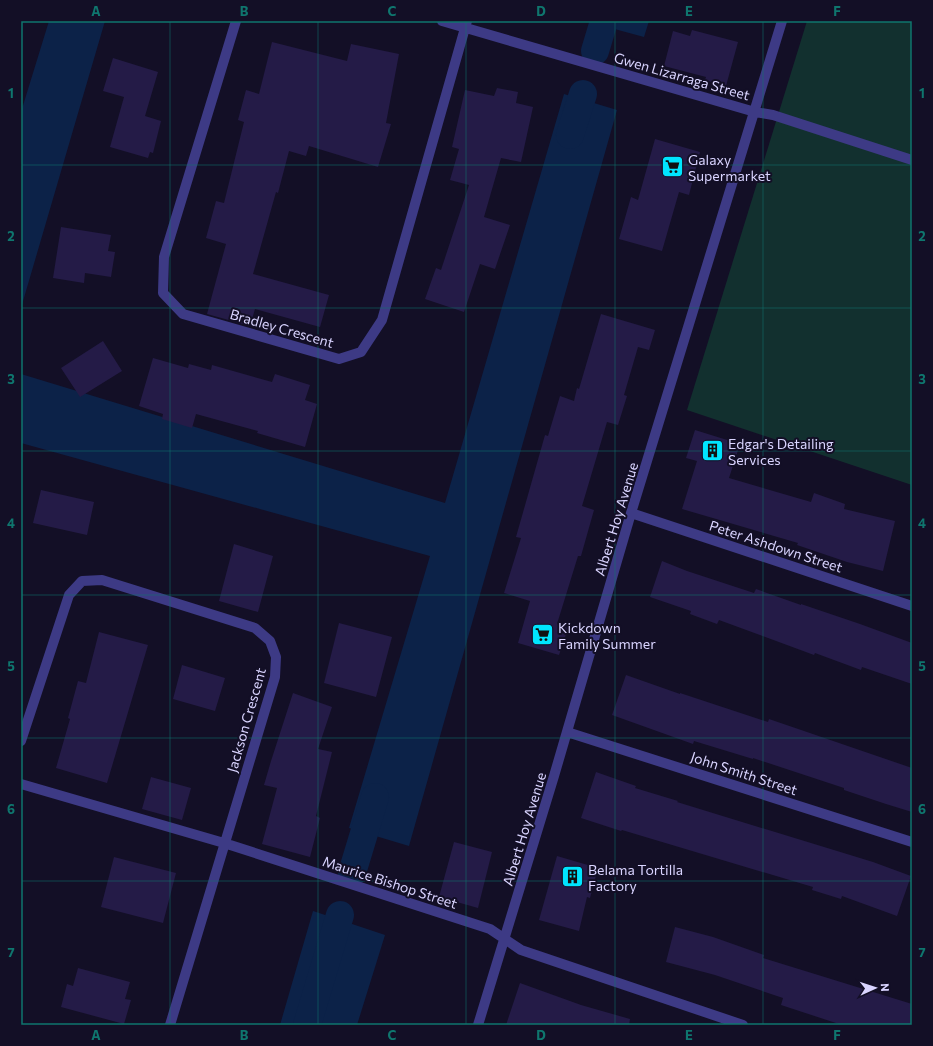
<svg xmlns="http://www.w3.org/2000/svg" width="933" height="1046" viewBox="0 0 933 1046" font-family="Commissioner,sans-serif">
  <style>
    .green { fill: #12302f }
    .water { fill: #0c2248 }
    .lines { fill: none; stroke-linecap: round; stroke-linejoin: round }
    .canal { stroke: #0c2248; stroke-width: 28 }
    .building { fill: #241b47 }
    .minor { stroke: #3d3a85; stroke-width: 10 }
    .grid { fill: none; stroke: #0f766e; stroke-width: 1; stroke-opacity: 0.55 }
    .labels { text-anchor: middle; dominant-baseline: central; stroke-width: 4; stroke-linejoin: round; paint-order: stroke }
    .street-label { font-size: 14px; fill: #d9d4ff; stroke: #130f26 }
    .poi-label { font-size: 14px; fill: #d9d4ff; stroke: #130f26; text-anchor: start }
    .neatline { fill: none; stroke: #0f766e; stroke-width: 1.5 }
    .grid-label { font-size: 13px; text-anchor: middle; font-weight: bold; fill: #0f766e }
  </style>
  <rect width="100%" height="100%" fill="#130f26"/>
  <path class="green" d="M807 21H912V485L687 410Z"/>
  <path class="water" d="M49 21H105L21 308V112Z
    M585 21H649L644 37Z
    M564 94 617 110 409 846 349 828 430 556 21 443V374L445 503Z
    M313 911 385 935 357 1025H280Z"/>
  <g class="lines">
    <path class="canal" d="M595 51 604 21
      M570 135 583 94
      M352 873 375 797
      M307 1025 340 915"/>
  </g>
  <path class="building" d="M692 30 738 42 726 86 705 80 706 77 664 66 673 31 690 36Z
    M272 42 347 61 351 44 399 54 386 123 391 124 378 167 309 146 306 156 289 151 278 193 276 192 253 274 329 295 320 327 255 309 250 326 207 314 226 244 206 238 216 201 224 203 244 122 238 120 246 90 259 94Z
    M113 58 158 72 145 116 161 121 153 153 150 152 148 158 110 147 124 97 103 91Z
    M497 88 518 92 516 103 533 107 521 162 501 158 484 217 510 225 495 269 480 264 464 312 425 299 436 268 441 270 469 185 450 180 459 149 452 147 465 90 494 96Z
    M655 139 700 152 689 195 679 192 662 251 619 239 631 197 638 200Z
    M61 227 111 235 108 251 115 252 111 277 85 273 84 283 53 278Z
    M601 314 655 330 649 350 638 347 624 395 627 396 618 425 607 422 582 506 594 510 581 556H578L557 624 568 628 559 655 518 643 530 601 504 593 521 538 516 537 545 435 548 436 560 396 574 401 577 388 579 389Z
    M103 341 122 371 80 397 61 368Z
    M153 358 188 368 189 364 211 370 212 365 272 382 275 374 310 385 305 400 317 404 305 447 257 433 258 431 196 414 192 428 162 419 163 414 139 406Z
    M695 430 740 444 729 478 811 502 814 493 845 504 844 509 895 521 883 571 847 562 797 545 798 543 682 509 697 461 686 458Z
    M41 490 94 502 87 535 33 523Z
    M234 544 273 556 258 612 219 601Z
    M662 561 687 571 754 593 756 589 801 605V604L860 624 912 643V684L862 667 861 670 815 653 814 655 719 620 717 624 690 614 691 611 650 597Z
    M339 623 392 637 376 697 324 683Z
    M99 632 148 645 107 783 56 768 70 719 68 718 78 681 86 683Z
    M182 665 225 678 215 711 173 699Z
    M626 675 680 694V693L768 722 769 719 912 768V812L886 804 844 790V788L753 758V759L694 741 693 744 612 715Z
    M293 693 332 707 318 749 332 752 316 816 320 818 310 857 262 844 277 788 264 785 271 761Z
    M596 772 636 786 635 788 678 801 677 802 873 862 911 876 897 916 842 896 841 899 812 890 813 887 622 830 621 831 581 818Z
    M151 777 191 788 182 820 142 809Z
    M454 842 492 852 478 908 439 897Z
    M557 856 598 868 590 898 587 897 579 931 539 920Z
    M114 857 176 873 163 923 101 907Z
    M675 927 713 937 764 955 763 958 912 1004V1025H842L781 1005 783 998 715 975 666 962Z
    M78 968 130 982 125 999 131 1000 124 1024 61 1007 67 984 73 986Z
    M520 983 581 1005 630 1019 629 1025H506Z"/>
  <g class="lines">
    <path class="minor" d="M236 21 164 257 163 293 183 314 339 359 361 352 382 320 467 21
      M442 21 755 112 773 115 912 160
      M631 513 912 606
      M567 732 912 842
      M21 741 69 595 82 581 102 580 255 628 270 641 276 657 275 677 170 1025
      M21 784 224 843 490 929 521 950 743 1025
      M478 1025 554 776 631 513 782 21"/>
  </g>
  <path class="grid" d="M170 21V1025M318 21V1025M466 21V1025M615 21V1025M763 21V1025M21 165H912M21 308H912M21 451H912M21 595H912M21 738H912M21 881H912"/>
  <defs>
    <symbol id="supermarket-square" viewBox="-11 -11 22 22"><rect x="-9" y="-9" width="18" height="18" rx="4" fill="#00e5ff" stroke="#130f26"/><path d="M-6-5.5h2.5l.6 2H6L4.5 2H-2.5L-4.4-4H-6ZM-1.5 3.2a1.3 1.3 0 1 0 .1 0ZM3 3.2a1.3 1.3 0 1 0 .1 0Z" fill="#111"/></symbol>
    <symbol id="building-square" viewBox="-11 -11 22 22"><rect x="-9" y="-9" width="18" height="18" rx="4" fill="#00e5ff" stroke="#130f26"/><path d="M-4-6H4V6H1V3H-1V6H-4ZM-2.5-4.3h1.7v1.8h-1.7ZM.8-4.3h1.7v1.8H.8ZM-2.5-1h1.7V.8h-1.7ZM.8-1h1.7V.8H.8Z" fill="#111"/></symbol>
  </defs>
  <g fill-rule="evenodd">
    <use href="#supermarket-square" x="660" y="154" width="25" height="25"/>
    <use href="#building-square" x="700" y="438" width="25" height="25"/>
    <use href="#supermarket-square" x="530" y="622" width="25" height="25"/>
    <use href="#building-square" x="560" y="864" width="25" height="25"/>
  </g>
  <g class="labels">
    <g class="street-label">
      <text transform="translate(682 76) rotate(16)">Gwen Lizarraga Street</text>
      <text transform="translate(282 328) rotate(16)">Bradley Crescent</text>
      <text transform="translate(616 519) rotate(-73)">Albert Hoy Avenue</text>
      <text transform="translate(776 546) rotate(18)">Peter Ashdown Street</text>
      <text transform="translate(246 720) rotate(-74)">Jackson Crescent</text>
      <text transform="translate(744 773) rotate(18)">John Smith Street</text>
      <text transform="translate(524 829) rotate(-73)">Albert Hoy Avenue</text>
      <text transform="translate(390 882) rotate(18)">Maurice Bishop Street</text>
    </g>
    <g class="poi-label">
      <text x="688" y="159">Galaxy<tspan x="688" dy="16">Supermarket</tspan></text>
      <text x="728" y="443">Edgar's Detailing<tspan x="728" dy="16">Services</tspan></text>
      <text x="558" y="627">Kickdown<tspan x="558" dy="16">Family Summer</tspan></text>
      <text x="588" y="869">Belama Tortilla<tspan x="588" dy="16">Factory</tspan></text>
    </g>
  </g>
  <rect width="933" height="1046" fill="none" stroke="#130f26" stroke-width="44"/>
  <g transform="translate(875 988) rotate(87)" stroke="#130f26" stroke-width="3" paint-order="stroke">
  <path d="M0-3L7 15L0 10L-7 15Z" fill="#d9d4ff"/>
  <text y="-6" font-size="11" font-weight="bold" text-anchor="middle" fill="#d9d4ff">N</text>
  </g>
  <rect x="22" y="22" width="889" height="1002" class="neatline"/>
  <g class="grid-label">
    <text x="96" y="16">A</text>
    <text x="244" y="16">B</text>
    <text x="392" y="16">C</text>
    <text x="541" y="16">D</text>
    <text x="689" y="16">E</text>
    <text x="837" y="16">F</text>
    <text x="11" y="98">1</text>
    <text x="922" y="98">1</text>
    <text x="11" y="241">2</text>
    <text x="922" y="241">2</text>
    <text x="11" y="384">3</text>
    <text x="922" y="384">3</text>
    <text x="11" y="528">4</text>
    <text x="922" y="528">4</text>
    <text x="11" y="671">5</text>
    <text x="922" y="671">5</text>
    <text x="11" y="814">6</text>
    <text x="922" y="814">6</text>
    <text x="11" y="957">7</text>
    <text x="922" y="957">7</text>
    <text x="96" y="1040">A</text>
    <text x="244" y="1040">B</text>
    <text x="392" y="1040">C</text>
    <text x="541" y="1040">D</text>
    <text x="689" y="1040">E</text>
    <text x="837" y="1040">F</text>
  </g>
</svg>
